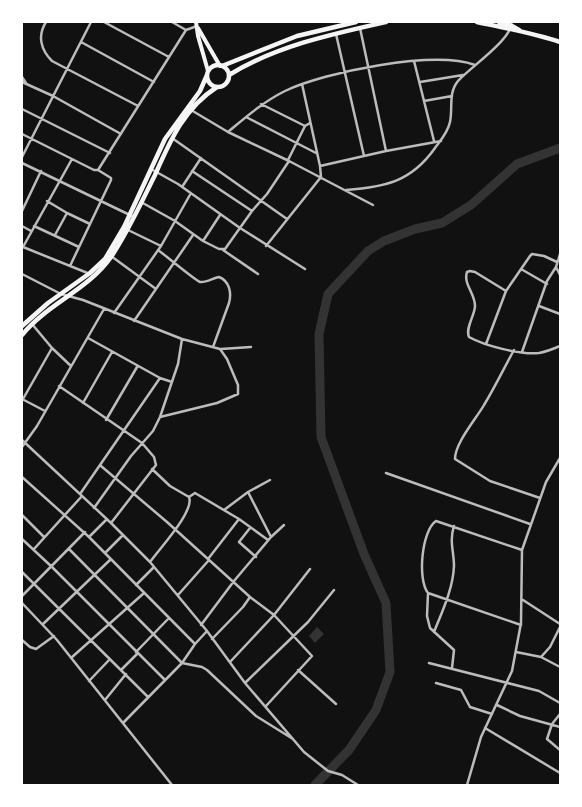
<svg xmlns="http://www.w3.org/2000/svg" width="582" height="807" viewBox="0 0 582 807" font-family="Inter,sans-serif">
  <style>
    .water { fill: #333 }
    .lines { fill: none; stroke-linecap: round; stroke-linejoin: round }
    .river { stroke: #333; stroke-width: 9 }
    .minor { stroke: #bcbcbc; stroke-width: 2.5 }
    .secondary { stroke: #f5f5f5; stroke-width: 4 }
    .primary { stroke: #f5f5f5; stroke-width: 4.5 }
  </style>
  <rect width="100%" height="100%" fill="#111"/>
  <path class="water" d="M317 627 324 634 315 643 309 636Z"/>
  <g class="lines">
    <path class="river" d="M315 785 349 750 376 710 390 672 386 603 364 554 321 437 319 334 328 294 368 251 384 241 415 229 442 223 471 205 517 164 560 148"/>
    <path class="minor" d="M46 22C37 36 41 50 52 61L138 106
      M104 22 169 57
      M172 22 186 30
      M360 28 386 151 441 141
      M81 42 154 82
      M414 61 434 141
      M22 77 26 83
      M22 82 53 96 121 134
      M420 82 463 75
      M302 84 320 166
      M424 101 452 96
      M261 104 305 126
      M22 109 110 153
      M191 110 228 132 289 161
      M246 117 316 153
      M228 132C246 117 263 102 285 91 325 72 433 50 475 65
      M22 134 94 170H98L186 30 197 26
      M172 138 287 219
      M364 156 386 151
      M22 157 91 22
      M72 159 23 247 90 274
      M288 160 305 126 310 123
      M22 163 134 217
      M151 169 178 184 240 228 305 269
      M192 171 252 211
      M182 187 201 158
      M346 190C385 187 411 182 435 148 441 140 448 132 450 122 453 108 448 93 458 81 468 69 515 37 511 22
      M47 201 67 213 55 235
      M141 202 175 221 203 241 220 215
      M22 211 41 171
      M67 213 90 224
      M22 226 31 231
      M34 226 79 247
      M128 230 161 246
      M203 241 219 249H225L252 211 267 194 289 161 373 205
      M266 246 321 177 320 166 364 156 336 34
      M158 250C165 255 196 281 200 282 206 283 213 278 219 277 229 281 232 292 229 303L213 347
      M223 250 258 274
      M560 254 556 267 560 275
      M111 256 156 289
      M70 266 111 180V178L98 170
      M521 269 547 284
      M22 274 61 294 83 300 182 339 220 349 227 359 238 385V394L217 403 160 417
      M506 291 475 272 470 271 467 272C463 284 475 293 475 306 475 315 465 328 469 337 485 346 521 355 539 353 546 352 553 349 560 346
      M539 306 560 314
      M114 313 161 246 191 193
      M134 321 193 235
      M32 324 52 348 71 366
      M88 338 160 378
      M486 344 506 291 530 256 532 254 544 256 557 262
      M221 349 251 347
      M514 350C504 368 495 387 484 405 476 419 455 443 455 459L490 481 540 498
      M522 352 547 281 556 267
      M59 386 142 443 154 457 156 465 111 523
      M22 399 45 411
      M23 399 52 348
      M83 403 112 352
      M106 420 137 367
      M22 440 111 523 150 562 207 631 245 683 304 752 328 771 342 775 358 785
      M22 447 37 426 104 309
      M101 466 167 522 250 597 274 615 312 656 266 706
      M386 473 530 524
      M22 477 89 537 195 644
      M248 492 271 537
      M80 494 160 378 172 382
      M189 497 195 493 239 519 268 540
      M94 508 131 456 153 431 160 417 178 364 182 339
      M224 510 248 492 270 480
      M22 515 44 537
      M250 528 239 542 256 557
      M89 537 107 519
      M22 539 52 567 165 680
      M34 549 82 496
      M69 549 182 663 202 667 207 670 256 716 293 739
      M105 553 123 535
      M208 559 239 519
      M150 562C159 549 195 511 189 497L170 486 152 469
      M22 572 148 697
      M136 585 154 567
      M428 593 427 616 430 628 454 650 452 668
      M178 595 209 560
      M22 596 85 532
      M523 600 560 624
      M22 603 57 640 172 785
      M43 624 111 559
      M201 625 234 581 271 537 284 525
      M521 625 428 593C417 579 422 530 436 521L522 550
      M434 632C442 612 453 589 454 566 454 552 449 541 454 526
      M212 639 243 607 250 597
      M22 640 30 647 36 649 54 636
      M136 652 169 618
      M516 652 541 657 550 647 560 627
      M541 657 560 667
      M71 658 144 593
      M230 662 274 615 310 569
      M429 663 539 691 560 703
      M121 670 138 653
      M298 670 336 704
      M89 681 110 659
      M245 683 308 622 334 590
      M436 683 461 690 470 707 492 714
      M105 700 126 674
      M497 705 520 716 560 727
      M560 714 552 724 547 739 560 750
      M123 723 182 663 195 644 207 631
      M485 728 560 773
      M467 785 481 737 512 671 521 623 522 550 546 482 560 458"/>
    <path class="secondary" d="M196 22 198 36 208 71
      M198 28 220 66"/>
    <path class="primary" d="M477 22C505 28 533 33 560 42
      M499 22 512 26 519 30
      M207 76a11 11 0 1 1 22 0a11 11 0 1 1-22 0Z
      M222 66 297 36 356 22
      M229 75C276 46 332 34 386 22
      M22 326 48 303 90 273 105 259 124 227 165 139 200 91 207 75
      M22 335C47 304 88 290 111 257 128 232 141 203 155 175 170 141 184 108 217 87"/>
  </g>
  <rect width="582" height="807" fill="none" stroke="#ffffff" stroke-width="46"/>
</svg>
